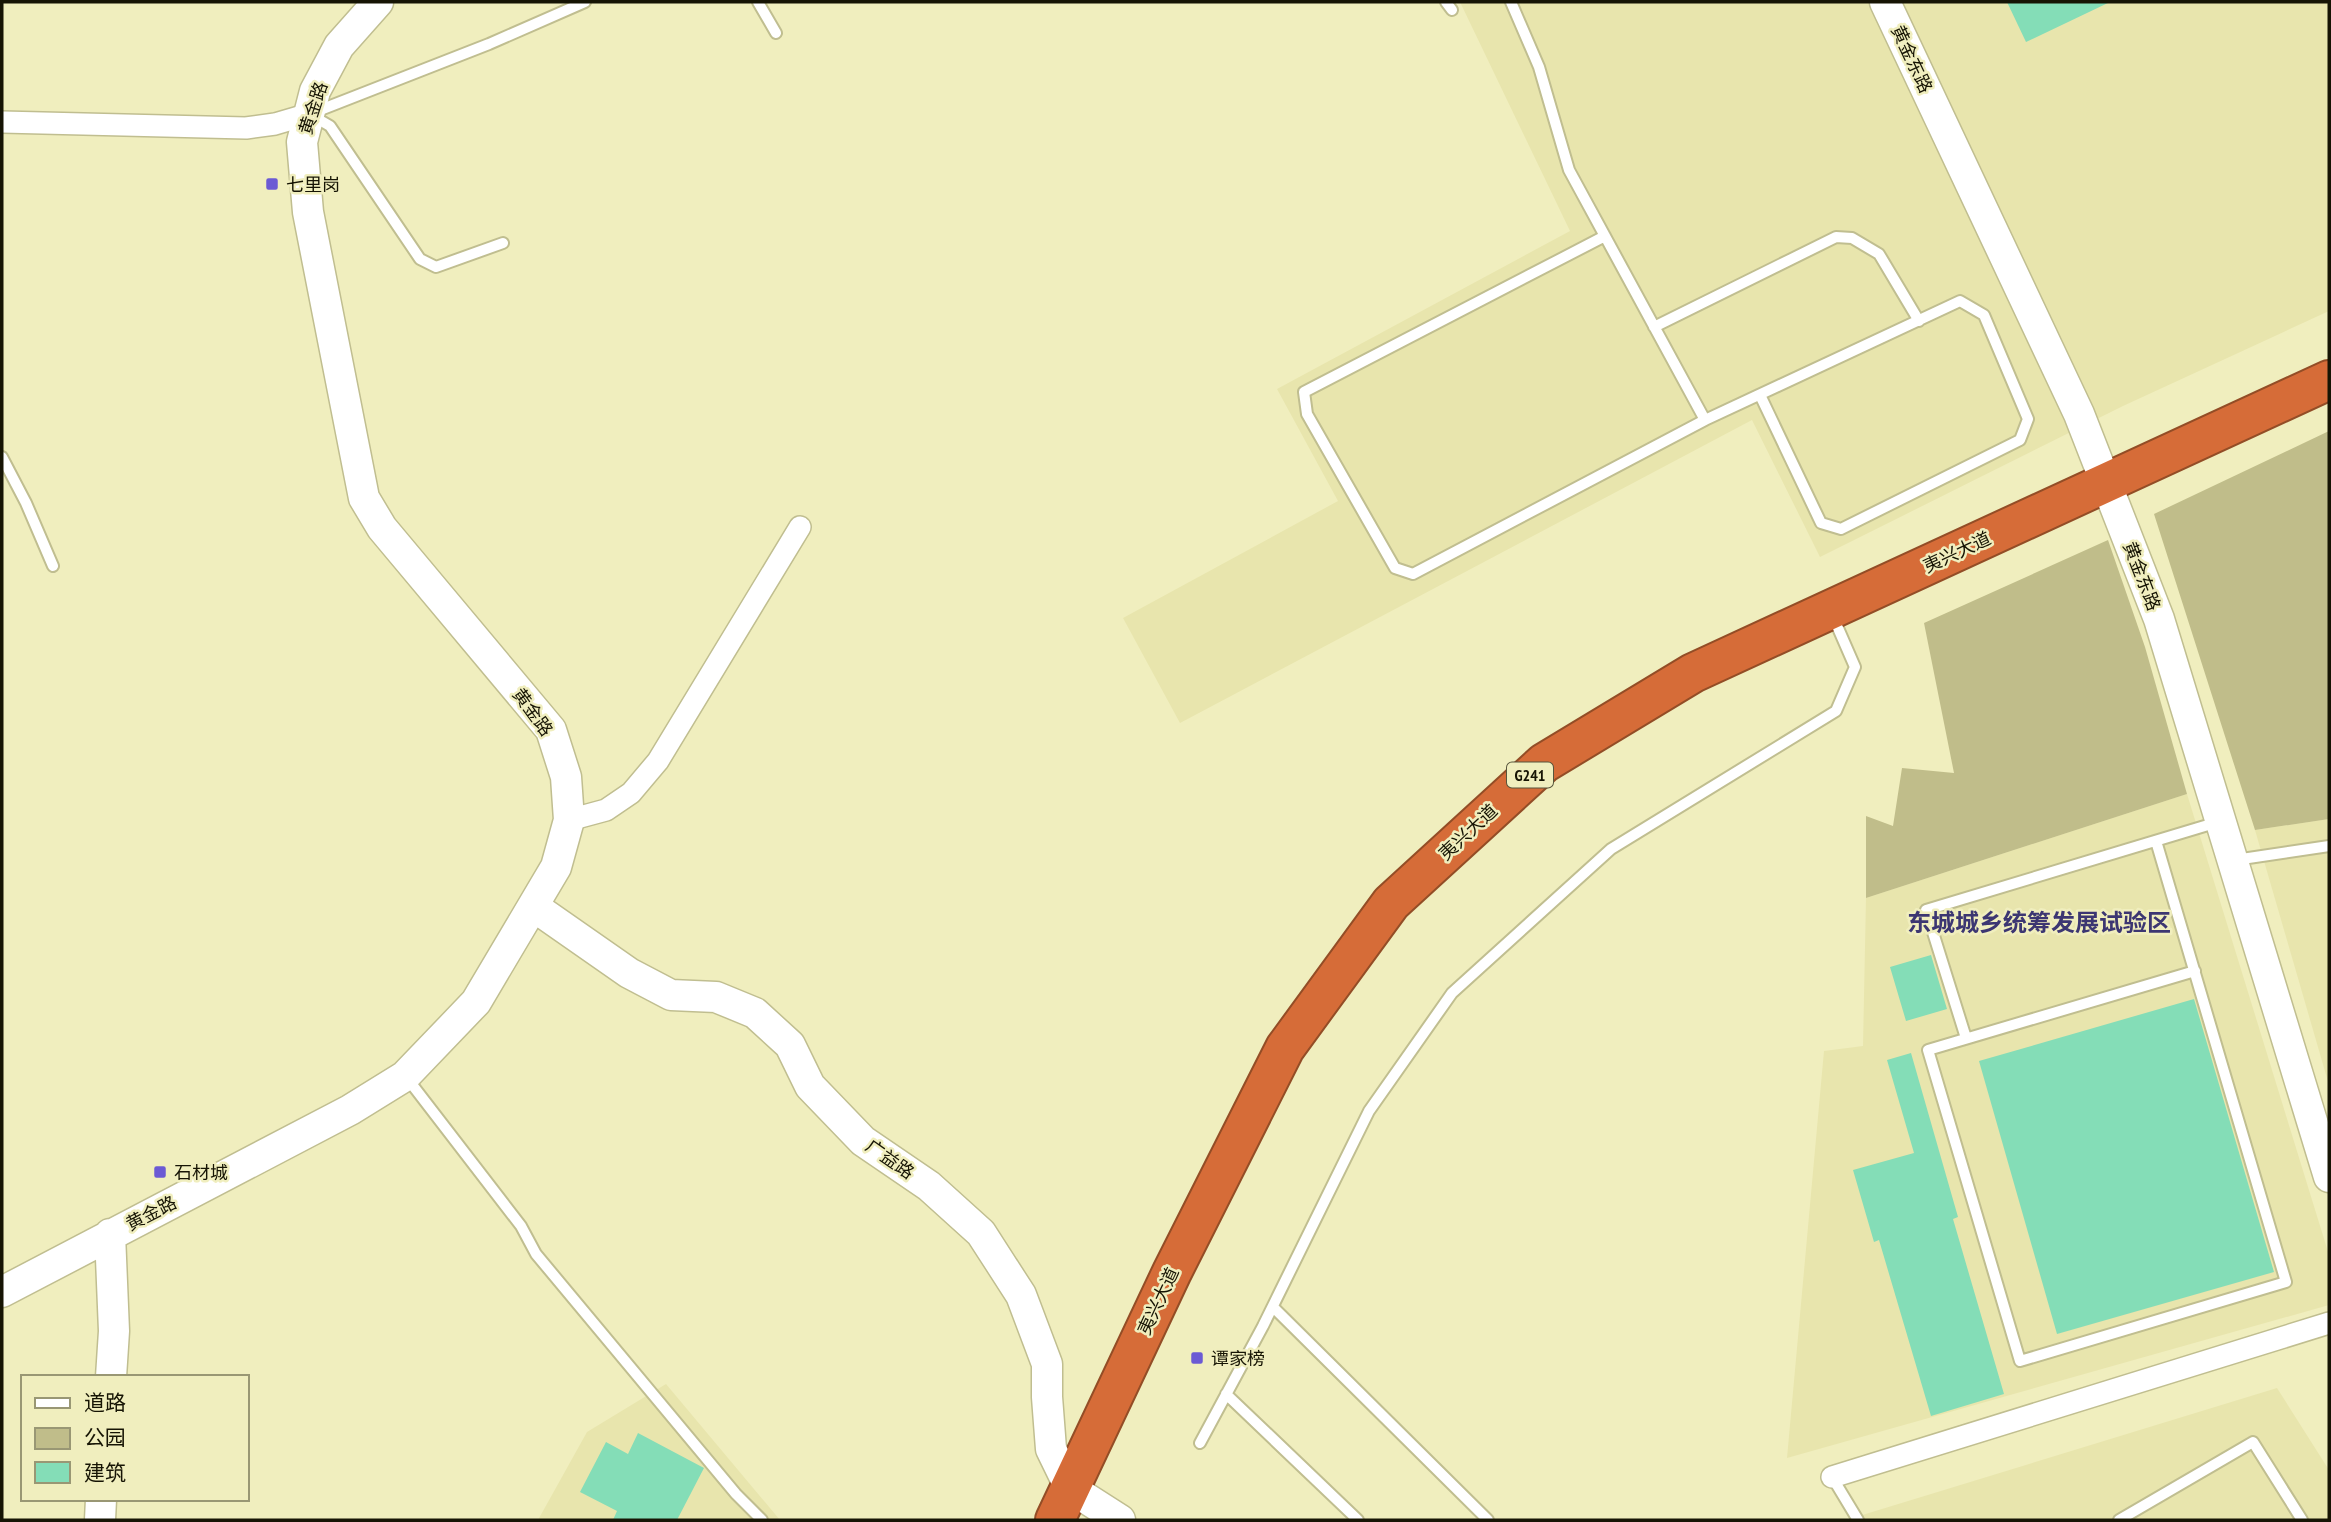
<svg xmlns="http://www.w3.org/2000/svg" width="2331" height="1522" viewBox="0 0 2331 1522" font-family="'PT Sans Narrow','Noto Sans SC',sans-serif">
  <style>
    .built { fill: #e8e5ad }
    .green { fill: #c0bd8a }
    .building { fill: #84ddb7 }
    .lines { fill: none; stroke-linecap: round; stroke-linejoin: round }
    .lane-casing { stroke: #c0be90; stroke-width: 14 }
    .street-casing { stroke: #c0be90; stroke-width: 24 }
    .secondary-casing { stroke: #c0be90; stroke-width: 33 }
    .highway-casing { stroke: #934d26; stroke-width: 42 }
    .lane { stroke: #fff; stroke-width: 10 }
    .street { stroke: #fff; stroke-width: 21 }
    .secondary { stroke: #fff; stroke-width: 30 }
    .highway { stroke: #d66c38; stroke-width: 38 }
    .poi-dot { fill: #6b5ad4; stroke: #f0eebe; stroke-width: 2.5 }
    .labels { text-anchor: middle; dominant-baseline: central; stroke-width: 5; stroke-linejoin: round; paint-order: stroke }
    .shield { fill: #f0eebe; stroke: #57553c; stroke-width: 2 }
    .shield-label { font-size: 16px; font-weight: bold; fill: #161404 }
    .street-label { font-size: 18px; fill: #161404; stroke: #f0eebe }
    .poi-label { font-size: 18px; fill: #161404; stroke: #f0eebe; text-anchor: start }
    .district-label { font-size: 24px; font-weight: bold; fill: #3c3672; stroke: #f0eebe }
  </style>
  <rect width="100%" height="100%" fill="#f0eebe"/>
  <path class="built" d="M1460 2H2329V311L2123 406 1820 557 1752 420 1180 723 1123 618 1338 501 1277 389 1570 231Z
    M2187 794 2329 1255V1305L1787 1458 1824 1051 1863 1046 1866 898Z
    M2329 819V1085L2255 830Z
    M666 1384 780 1520H538L587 1432Z
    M2277 1388 2329 1470V1520H1846Z"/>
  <path class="green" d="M2329 431V819L2255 830 2154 514Z
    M2108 540 2145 647 2187 794 1866 898V816L1893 826 1902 768 1954 773 1924 623Z"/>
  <path class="building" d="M2007 2H2110L2026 42Z
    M1931 955 1947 1009 1906 1021 1890 967Z
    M2194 999 2274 1272 2057 1334 1979 1061Z
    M1911 1053 1958 1217 1953 1219 2004 1394 1931 1416 1879 1240 1874 1242 1853 1170 1914 1153 1887 1060Z
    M638 1433 704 1468 677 1520H613L617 1511 580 1492 606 1442 628 1454Z"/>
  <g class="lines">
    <defs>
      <path id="lane" d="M758 2 776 33
        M1446 2 1452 10
        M1511 2 1539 67 1569 170 1705 420
        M315 112 489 44 585 2
        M311 115 330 126 420 259 436 267 503 243
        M1605 236 1304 392 1307 414 1395 568 1413 574 1705 420 1960 301 1984 315 2028 419 2020 440 1841 529 1821 523 1760 395
        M1654 327 1836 237 1852 238 1879 254 1919 321
        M2 457 26 503 53 566
        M2156 841 2286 1282 2020 1361 1928 1050 2195 971
        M2235 860 2329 846
        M1966 1038 1926 910 2218 822
        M407 1078 521 1226 536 1254 736 1494 762 1520
        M1273 1307 1488 1520
        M1226 1394 1358 1520
        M1200 1443 1263 1326 1369 1111 1452 993 1611 849 1836 711 1855 667 1838 628
        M1832 1477 1858 1520
        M2119 1520 2253 1442 2302 1520"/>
      <path id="street" d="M2 122 246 128 275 124 309 114
        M569 820 606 810 631 793 658 761 800 527
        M1832 1477 2329 1323"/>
      <path id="secondary" d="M1885 2 2079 414 2159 619 2329 1177
        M533 906 629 973 671 995 716 997 755 1013 790 1045 810 1086 863 1141 929 1186 981 1233 1021 1295 1047 1364V1397L1051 1449 1070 1488 1120 1520
        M110 1234 114 1331 111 1377
        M2 1292 350 1110 405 1076 476 1002 556 867 569 820 566 777 551 730 382 528 364 498 308 212 302 142 315 91 339 46 378 2
        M100 1520 101 1499"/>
      <path id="highway" d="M1055 1520 1172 1272 1285 1048 1391 903 1544 763 1693 673 2329 380"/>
    </defs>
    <use href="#lane" class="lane-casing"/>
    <use href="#street" class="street-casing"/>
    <use href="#secondary" class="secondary-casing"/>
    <use href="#highway" class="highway-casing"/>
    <use href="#lane" class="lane"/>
    <use href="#street" class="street"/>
    <use href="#secondary" class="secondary"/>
    <use href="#highway" class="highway"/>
  </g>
  <g class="poi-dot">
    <rect x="265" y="177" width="14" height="14" rx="3.5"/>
    <rect x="153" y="1165" width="14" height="14" rx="3.5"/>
    <rect x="1190" y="1351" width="14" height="14" rx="3.5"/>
  </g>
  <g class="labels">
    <rect class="shield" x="1507" y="762.5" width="46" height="25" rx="5"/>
    <g class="shield-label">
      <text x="1530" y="775">G241</text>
    </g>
    <g class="street-label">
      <text transform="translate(1912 59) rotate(65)">黄金东路</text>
      <text transform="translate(313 108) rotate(-72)">黄金路</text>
      <text transform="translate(1957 552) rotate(-25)">夷兴大道</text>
      <text transform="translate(2142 576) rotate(69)">黄金东路</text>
      <text transform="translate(533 712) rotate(54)">黄金路</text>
      <text transform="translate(1468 832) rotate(-43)">夷兴大道</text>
      <text transform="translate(890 1159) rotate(35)">广益路</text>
      <text transform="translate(151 1213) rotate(-27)">黄金路</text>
      <text transform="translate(1158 1301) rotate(-65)">夷兴大道</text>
    </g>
    <g class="poi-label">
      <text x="286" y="184">七里岗</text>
      <text x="174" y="1172">石材城</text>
      <text x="1211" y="1358">谭家榜</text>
    </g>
    <g class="district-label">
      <text x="2039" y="922">东城城乡统筹发展试验区</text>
    </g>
  </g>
  <rect width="2331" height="1522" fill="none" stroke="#161404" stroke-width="7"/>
  <rect x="21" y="1375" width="228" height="126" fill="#f0eebe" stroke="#999774" stroke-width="2"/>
  <rect x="35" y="1398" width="35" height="10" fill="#ffffff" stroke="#999774" stroke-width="2"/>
  <text x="84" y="1410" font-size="21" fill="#161404">道路</text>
  <rect x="35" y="1428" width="35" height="21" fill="#c0bd8a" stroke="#999774" stroke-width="2"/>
  <text x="84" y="1445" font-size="21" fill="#161404">公园</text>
  <rect x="35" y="1462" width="35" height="21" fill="#84ddb7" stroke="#999774" stroke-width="2"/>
  <text x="84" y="1480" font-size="21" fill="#161404">建筑</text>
</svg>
